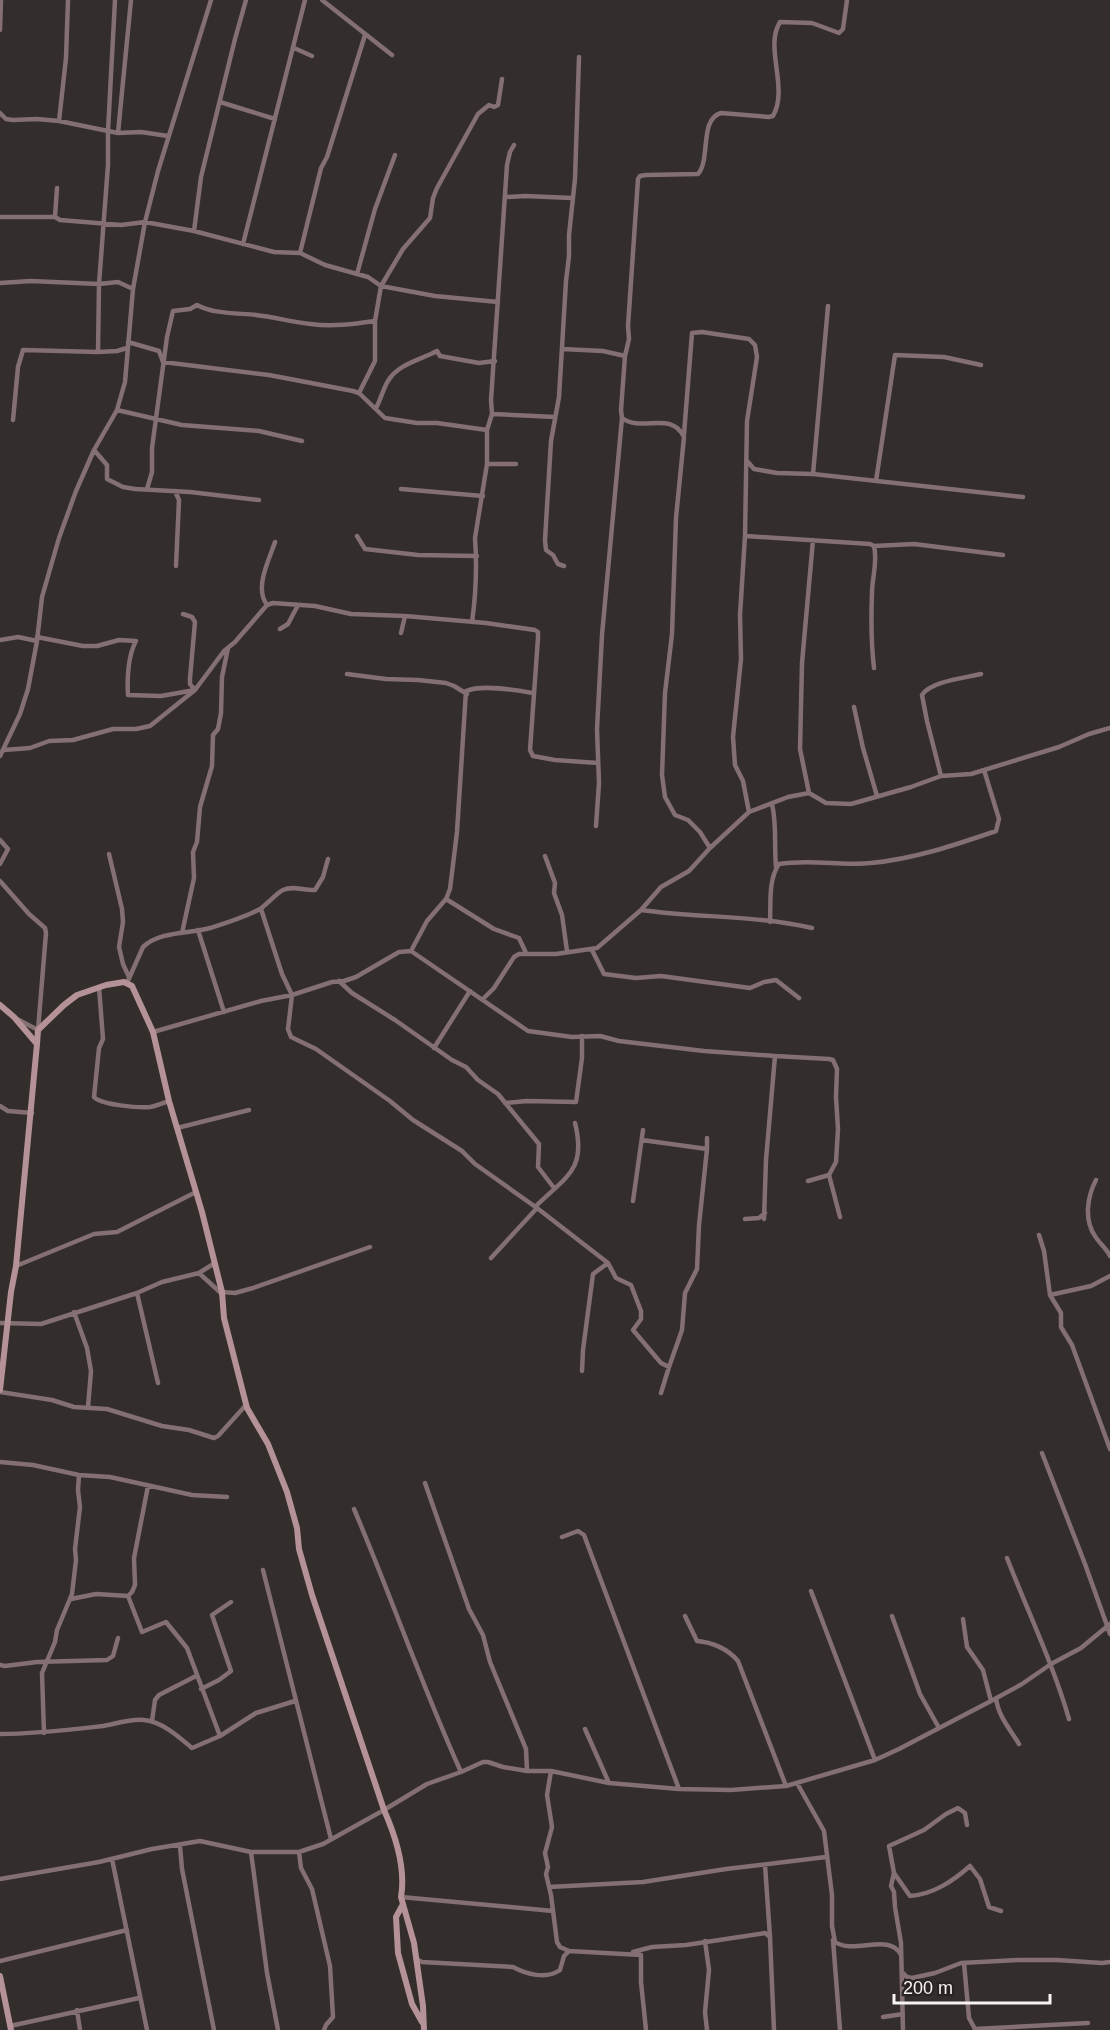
<svg xmlns="http://www.w3.org/2000/svg" width="1110" height="2030" viewBox="0 0 1110 2030" font-family="Helvetica,sans-serif">
  <style>
    .lines { fill: none; stroke-linecap: round; stroke-linejoin: round }
    .street { stroke: #846f72; stroke-width: 4.5 }
    .secondary { stroke: #b59298; stroke-width: 6 }
  </style>
  <rect width="100%" height="100%" fill="#332d2c"/>
  <g class="lines">
    <path class="street" d="M322 0 392 55
      M0 30 1 0
      M294 48 312 56
      M220 102 275 119
      M0 113 6 119 13 120 37 119 59 121 118 133 141 132 168 136
      M59 121 66 58 68 0
      M118 133 131 0
      M506 197 525 196 572 198
      M0 217H55L60 220 121 225 145 222 194 231 274 252 300 253 325 265 368 277 381 286 435 296 498 302
      M55 217 57 188
      M194 231 201 177 235 39 246 0
      M243 244 305 0
      M300 253 321 168 327 157 365 35
      M357 274 375 209 395 155
      M0 283 31 281 99 284 118 282 133 289
      M128 342 159 351 163 362 269 375 353 391 359 393 385 418 417 423H437L487 430
      M562 349 603 351 625 356
      M98 352 99 284 108 165V131L115 0
      M359 393 375 361V321L381 286 403 249 430 218 433 198 437 188 478 114 489 105 494 107 498 105 502 79
      M376 408C381 399 383 389 388 381 398 364 420 360 437 351L440 356 479 363 495 361
      M117 410 182 425 259 431 302 441
      M492 414 555 417
      M13 420 18 367 23 350 98 352 117 351 127 348
      M684 434 692 333 702 332 749 339 755 345 757 357 747 421 745 536
      M94 450 107 465V479L123 487 135 489 190 492 259 500
      M748 462 754 469 777 473 813 474 1023 497
      M487 464H516
      M813 474 828 306
      M876 481 895 355 944 357 981 365
      M147 489 152 472V448L167 337 173 311 190 309 197 305C213 314 238 313 256 315 274 317 292 322 311 324 332 327 354 324 375 321
      M401 489 483 496
      M175 491 179 500 176 566
      M357 536 365 549 418 555 477 556
      M874 546 914 544 1003 555
      M564 566 558 564 553 555 546 550 545 540 551 441 559 397 566 281 569 256V235L575 179 579 57
      M267 605C254 588 269 560 275 542
      M472 622C476 594 477 566 475 538L487 464V430L492 414 491 400 507 165 510 152 514 145
      M280 629 288 624 298 605
      M401 633 405 616
      M37 637 83 646H97L119 640 136 641
      M0 640 18 637 37 641
      M136 641C128 655 127 679 128 695L161 696 195 690 190 684V678L195 622 192 617 183 614
      M347 674 386 679 418 680 446 683 454 686 467 694
      M854 707 863 748 877 796
      M4 750 30 748 49 741 73 740 113 729H136L150 726 195 690 224 651 235 642 267 605 273 603 315 606 351 614 405 616 486 623 535 630 538 632V638L530 750 533 756 555 760 598 763
      M0 756 20 714 28 689 37 641 42 597 59 538 76 491 94 450 117 410 125 382 133 289 145 222 158 171 211 0
      M941 776 927 721 922 695C931 681 965 678 981 674
      M809 793 800 749 802 663 813 540
      M772 804C777 825 774 846 776 867
      M749 812 743 781 735 765 733 737 741 659 740 615 745 536 870 544 874 546C878 562 872 577 872 593 871 618 871 643 874 668
      M596 826 599 783 597 729 602 635 622 418
      M0 840 8 849 0 864
      M710 848 700 832 688 820 675 815 665 797 662 775 665 693 672 634 676 518 684 437C671 410 642 433 622 418L621 410 625 356 629 339 628 326 638 179 640 176 646 175 698 174C711 159 699 119 721 113L769 117 773 116C789 88 764 47 780 22L812 23 839 33 843 29 847 0
      M109 854 122 909 123 922 119 947 123 964 129 977
      M545 856 555 883 554 893 562 915 567 951
      M0 881 29 914 45 928 46 933 38 1030 17 1019
      M446 899 494 929 519 938 526 953
      M261 909 282 974 292 995 288 1029 291 1037 316 1049 390 1101 413 1120 462 1151 475 1164 537 1208 491 1258
      M641 910C698 918 756 915 812 928
      M770 922C771 903 768 880 779 864 810 859 841 866 871 863 914 859 955 845 996 831L999 819 984 770
      M198 930 224 1012
      M182 933 194 878 193 852 197 842 200 807 212 766 213 735 218 729 221 713 222 677 228 648
      M592 950 604 974 636 978 661 976 750 988 764 982 776 980 799 998
      M411 951 427 921 446 899 450 889 457 832 466 691C482 684 516 690 533 693
      M339 981 352 993 395 1020 452 1060 466 1067 478 1080 498 1094 539 1144 538 1167 554 1188
      M127 983 143 947C160 931 188 934 210 928 226 923 243 918 258 910 265 907 275 894 283 890 294 885 304 891 315 890L323 877 328 859
      M99 987 103 1039 99 1048 94 1097C101 1105 139 1108 150 1107 157 1106 163 1103 169 1101
      M483 999 494 988 514 957 519 954H556L597 948 641 910 661 887 689 871 710 848 749 812 788 797 809 793 826 803 851 804 911 787 941 776 971 774 1059 747 1089 734 1110 728
      M153 1032 261 1001 292 995 332 982 344 981 356 977 399 952 411 951 528 1031 572 1037 600 1036 619 1041 704 1051 775 1056
      M434 1048 470 991
      M505 1103 527 1101 576 1102 582 1058V1036
      M0 1106 8 1111 32 1113
      M177 1128 249 1110
      M707 1149V1138
      M1096 1180C1087 1197 1084 1220 1095 1236 1099 1243 1106 1248 1110 1256
      M808 1181 829 1175
      M633 1201 643 1130
      M535 1207C565 1177 587 1171 575 1123
      M537 1208 608 1263 616 1278 631 1285 641 1311V1319L633 1330 661 1363 669 1367 682 1330 685 1293 697 1269 699 1225 707 1149 642 1140
      M745 1219 759 1218 765 1213
      M764 1219 766 1160 775 1056 829 1059 833 1060 837 1069 836 1097 838 1129 836 1162 829 1175 840 1217
      M1039 1235 1044 1251 1050 1295 1091 1286 1110 1276
      M16 1266 94 1234 117 1232 196 1192
      M199 1273 222 1294
      M222 1292 235 1293 253 1288 370 1247
      M137 1293 158 1383
      M1050 1295 1061 1313V1327L1072 1345 1110 1449
      M74 1312 87 1348 91 1371 88 1407
      M0 1323 41 1324 137 1293 162 1282 199 1273 215 1263
      M582 1371 583 1350 593 1274 608 1263
      M0 1392 52 1400 74 1407 107 1409 162 1426 189 1430 214 1438 218 1436 246 1405
      M661 1393 669 1367
      M1042 1453 1085 1564 1110 1634
      M0 1462 33 1465 79 1475 110 1477 192 1495 227 1497
      M425 1483 469 1609 483 1635 490 1662 526 1749 527 1771
      M354 1509C391 1596 422 1686 461 1772
      M562 1537 578 1531 584 1535 679 1789
      M1007 1558C1028 1612 1053 1664 1069 1719
      M263 1570 331 1839
      M811 1591 875 1760
      M128 1596 142 1632 166 1622 187 1648 220 1736
      M71 1599 96 1594 128 1596 132 1592 135 1585 134 1558 148 1486
      M685 1616 697 1641C712 1642 728 1649 738 1661L786 1786
      M892 1616 920 1694 939 1728
      M963 1619 967 1647 983 1670 991 1701
      M0 1665 5 1666 37 1662 107 1660 113 1656 118 1638
      M201 1689 219 1680 231 1671 212 1615 231 1602
      M996 1698C998 1716 1010 1729 1019 1744
      M152 1721 155 1700 159 1695 196 1676
      M585 1729 609 1783
      M44 1733 42 1673 55 1642 57 1630 72 1594 76 1560 75 1549 80 1507 78 1490 79 1475
      M0 1734C35 1734 68 1730 103 1726 116 1724 131 1718 144 1720 163 1722 179 1737 192 1748L220 1736 256 1713 295 1701
      M551 1771 547 1795 552 1827 545 1853 548 1867 546 1874 551 1895 557 1942 560 1947 569 1951 641 1955V1982L646 2030
      M797 1783 824 1831 832 1895V1926L835 1942C854 1955 890 1932 901 1955
      M967 1825 965 1813 958 1808 946 1814 924 1830 889 1846 894 1873 910 1896C934 1894 953 1881 970 1866L980 1879 989 1907 1001 1911
      M180 1846 182 1869 214 2030
      M251 1852 267 1973 278 2030
      M299 1852 301 1868 312 1889 330 1966 333 2017 326 2025 324 2030
      M112 1859 147 2030
      M765 1865 770 1937
      M894 1873 891 1886 894 1892 895 1907 901 1943 903 2030
      M0 1879 99 1862 152 1849 200 1841 251 1852H299L323 1844 384 1810 427 1784 461 1772 483 1762H488L503 1767 527 1771H551L609 1783 679 1789 731 1790 786 1786 875 1760 899 1749 991 1701 1022 1684 1051 1664 1081 1648 1110 1624
      M549 1887 643 1882 726 1869 826 1857
      M401 1897 553 1911
      M833 1940 840 2030
      M705 1941 709 1970 705 2012 707 2030
      M633 1952 652 1947 686 1945 765 1933 770 1937 774 2030
      M416 1959 422 1962 513 1967C526 1974 546 1980 560 1970L564 1956 569 1951
      M0 1961 127 1930
      M964 1963 969 2018 975 2029 1088 2023
      M903 1973 907 1977 912 1978 935 1973 961 1963 1018 1960H1057L1102 1963 1110 1962
      M77 2010 80 2030
      M883 2017 903 2014
      M10 2026 139 1998"/>
    <path class="secondary" d="M0 1005 14 1017 37 1044 16 1266 11 1292 0 1390
      M37 1044 38 1030 64 1005 77 995 106 985 124 982 132 986 153 1032 169 1101 202 1212 222 1292 224 1318 247 1408 268 1444 287 1492 297 1528 299 1549 312 1595 384 1810C396 1837 406 1868 401 1897L414 1943 423 2006 424 2030
      M402 1906 396 1917 398 1953 412 2004 422 2022
      M0 1976 11 2030"/>
  </g>
  <path d="M894 1994v9h156v-9" fill="none" stroke="#f7f4f3" stroke-width="3"/>
  <text x="903" y="1994" font-size="18" fill="#f7f4f3" stroke="#292422" stroke-width="4.5" paint-order="stroke">200 m</text>
</svg>
